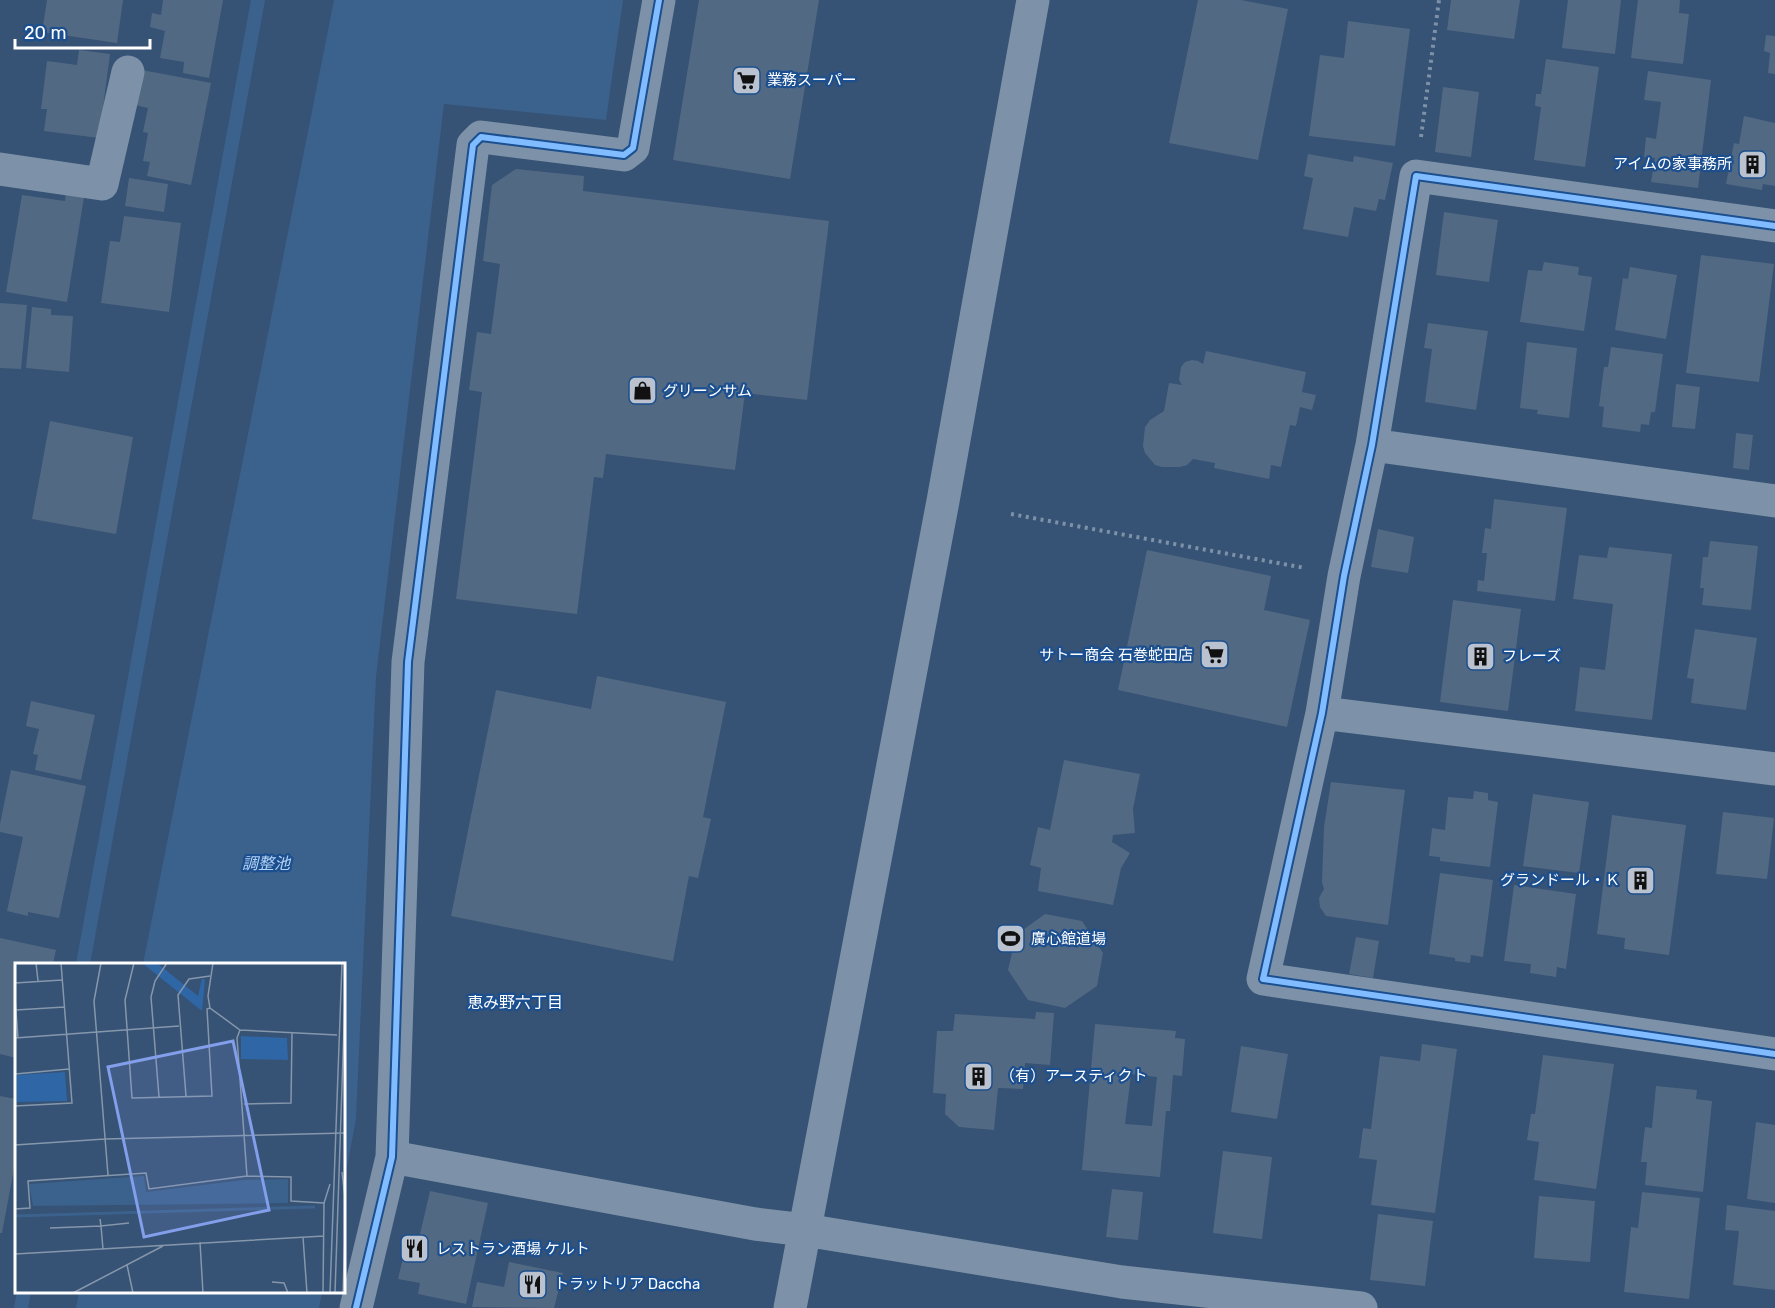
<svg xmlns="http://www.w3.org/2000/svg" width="1775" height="1308" viewBox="0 0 1775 1308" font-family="Rubik,'Noto Sans JP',sans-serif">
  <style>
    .water { fill: #3b618d }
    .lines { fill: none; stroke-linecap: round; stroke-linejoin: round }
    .stream { stroke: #3b618d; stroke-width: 14 }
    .building { fill: #526984; fill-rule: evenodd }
    .path { stroke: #7d92a8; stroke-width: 4; stroke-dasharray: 3 4.5; stroke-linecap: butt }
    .minor { stroke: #7d92a8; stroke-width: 33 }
    .cycleway-casing { stroke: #1b4f8f; stroke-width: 10 }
    .cycleway { stroke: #80bcff; stroke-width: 6 }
    .labels { text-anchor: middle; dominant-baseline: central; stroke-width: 4.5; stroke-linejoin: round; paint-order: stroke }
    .poi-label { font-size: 15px; fill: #fff; stroke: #1b4f8f; text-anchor: start }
    .water-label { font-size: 16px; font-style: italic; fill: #b5d3f5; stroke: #1b4f8f }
    .neighbourhood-label { font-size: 16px; fill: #fff; stroke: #1b4f8f }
    .inset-river { fill: none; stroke: #3b618d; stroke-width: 3 }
    .inset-road { fill: none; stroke: #8697ac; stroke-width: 1.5 }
    .view { fill: #839eea; fill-opacity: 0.15; stroke: #839eea; stroke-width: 3 }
    .inset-edge { fill: none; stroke: #fff; stroke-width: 3 }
  </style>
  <rect width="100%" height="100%" fill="#365274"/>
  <path class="water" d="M334 0H623L606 120 444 104 376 677 356 1119 344 1183V964H143Z
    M79 1292H322L319 1308H76Z"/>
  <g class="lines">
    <path class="stream" d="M83 964 258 0
      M21 1308 24 1292"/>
  </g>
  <path class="building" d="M47 0H123L117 43 42 32Z
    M163 0H223L209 78 183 73 184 62 160 58 165 31 150 27 152 13 161 15Z
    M699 0H819L790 179 673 160Z
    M1198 0H1241L1288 9 1258 160 1169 143Z
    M1451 0H1520L1514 39 1447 30Z
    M1568 0H1621L1615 54 1562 48Z
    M1638 0H1680L1679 13 1689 14 1683 64 1631 58Z
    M1348 21 1410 29 1395 146 1309 136 1320 55 1344 58Z
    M1766 35 1775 36V74L1768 73 1770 53 1764 51Z
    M79 50 110 54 99 138 44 131 47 109H41L47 61 77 65Z
    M1546 59 1599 67 1585 167 1534 160 1541 107 1535 106 1536 94H1541Z
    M142 70 211 83 191 185 147 176 150 162 143 161 148 133 143 132 148 108 135 105Z
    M1648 71 1711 80 1698 188 1651 182 1655 158 1644 157 1646 137 1656 139 1661 102 1644 100Z
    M1443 87 1479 92 1471 157 1435 152Z
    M1744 116 1775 123V186L1763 184 1762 190 1726 184 1734 143 1739 144Z
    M1308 154 1353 162 1354 156 1393 163 1385 200 1379 199 1376 211 1354 207 1348 237 1303 229 1313 178 1304 176Z
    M516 169 584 176 583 191 829 221 807 400 745 393 735 470 606 454 603 478 594 477 577 614 456 599 482 392 469 390 477 332 491 334 500 264 483 261 492 185Z
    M129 178 168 184 164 212 125 206Z
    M66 193 84 197 67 302 6 292 22 195 65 201Z
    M1444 212 1498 220 1489 282 1436 275Z
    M124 216 181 223 169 312 101 303 110 241 120 242Z
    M1701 255 1774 264 1759 382 1686 373Z
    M1544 262 1579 267 1578 275 1592 277 1584 331 1520 322 1528 270 1542 271Z
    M1630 267 1677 275 1666 339 1615 330 1623 278 1628 279Z
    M0 303 27 305 21 369 0 368Z
    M32 307 51 309V315L73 316 69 372 26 368Z
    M1428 323 1488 331 1476 410 1425 402 1432 349 1424 348Z
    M1527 342 1577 348 1569 418 1537 414 1538 410 1520 408Z
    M1611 347 1663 354 1655 412H1651L1649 425 1641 424 1640 432 1602 427 1604 407 1599 406 1604 367H1608Z
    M1206 351 1306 372 1302 392 1316 395 1312 410 1300 407 1296 426 1290 425 1281 467 1271 465 1269 479 1214 468 1215 463 1193 459 1187 465 1180 467H1162L1155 465 1145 453 1143 446 1145 427 1150 420 1164 411 1169 383 1182 385 1179 380 1181 367 1185 362 1192 360 1198 361 1203 364Z
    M1676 384 1700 387 1695 429 1672 427Z
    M50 421 133 437 116 534 32 519Z
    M1736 433 1753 435 1749 470 1733 468Z
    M1494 499 1567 508 1555 601 1477 591 1478 580 1484 581 1487 553H1482L1485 528 1491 529Z
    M1378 529 1414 537 1408 573 1371 567Z
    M1710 541 1758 546 1751 610 1702 605 1704 588H1700L1703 557H1708Z
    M1609 547 1672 554 1652 720 1575 711 1580 667 1605 670 1613 604 1573 599 1579 555 1607 558Z
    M1147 550 1271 576 1264 610 1310 620 1287 727 1118 690Z
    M1453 600 1521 609 1508 711 1440 702Z
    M1695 629 1757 638 1746 710 1691 703 1694 679 1687 678Z
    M597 676 726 702 703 817 711 819 698 878 689 876 673 961 451 916 496 690 591 709Z
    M31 701 95 715 81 780 35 770 38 755 33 754 39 729 26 726Z
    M1064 760 1140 774 1133 809 1135 833 1113 835 1112 842 1130 853 1121 868 1113 905 1038 891 1041 868 1030 865 1038 827 1050 830Z
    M11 770 86 786 59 918 28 912V916L7 911 23 837 0 832V824Z
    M1331 782 1405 790 1388 925 1326 916 1320 907 1319 898 1324 889 1322 882 1324 827Z
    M1474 791 1488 793V800L1498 802 1490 867 1440 861V857L1429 856 1432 828 1445 830 1448 797 1473 799Z
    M1533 794 1589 802 1579 873 1523 866Z
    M1723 812 1774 818 1767 879 1716 874Z
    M1612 815 1686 825 1669 955 1624 949 1625 938 1597 934Z
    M1440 873 1493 880 1483 957 1471 955 1470 963 1455 961V958L1429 954Z
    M1514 885 1576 894 1566 969 1557 967 1556 977 1530 973 1531 964 1504 961Z
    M1045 914 1082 921 1103 953 1097 986 1065 1008 1028 1000 1008 970 1016 935Z
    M1356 937 1379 941 1373 978 1349 974Z
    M0 938 56 950 53 964H16V1058L0 1054Z
    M1036 1012 1054 1013 1050 1065 1025 1063 1023 1089 998 1088 994 1130 959 1127 945 1114 946 1094 933 1093 937 1031H953L955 1014 1035 1019Z
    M1095 1024 1176 1031 1175 1038 1185 1039 1182 1076 1173 1075 1170 1111H1166L1160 1177 1082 1170ZM1131 1074 1157 1077 1152 1126 1125 1124Z
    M1422 1044 1457 1049 1435 1213 1371 1205 1377 1160 1359 1158 1363 1128 1371 1129 1380 1056 1420 1061Z
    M1241 1046 1288 1054 1277 1119 1231 1112Z
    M1543 1055 1614 1064 1596 1189 1534 1180 1539 1142 1527 1140 1531 1114H1535Z
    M1656 1086 1697 1090 1696 1099 1712 1101 1703 1192 1645 1185 1647 1162H1641L1645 1127 1652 1128Z
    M0 1096 16 1099V1158L2 1233H0Z
    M1756 1122 1775 1125V1203L1747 1199Z
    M1223 1151 1272 1157 1262 1239 1213 1233Z
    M1112 1189 1143 1192 1138 1240 1106 1237Z
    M430 1191 488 1203 466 1304 418 1294 420 1283 398 1279 406 1245 417 1247Z
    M1642 1192 1700 1198 1689 1299 1624 1292 1631 1227 1638 1228Z
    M1539 1196 1595 1201 1590 1262 1534 1258Z
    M1727 1205 1775 1211V1290L1733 1285 1739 1231 1725 1230Z
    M1378 1214 1433 1221 1425 1286 1370 1280Z
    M509 1262 563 1273 554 1308 472 1307 477 1282 504 1287Z"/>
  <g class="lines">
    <path class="path" d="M1421 137 1439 0
      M1011 514 1305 568"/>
    <path class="minor" d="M0 169 102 184 128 72
      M1775 226 1416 176 1372 445 1344 576 1322 713 1263 979 1775 1054
      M1372 445 1775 501
      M1322 713 1775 769
      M392 1157 755 1224 805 1230 1122 1282 1361 1308
      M356 1308 392 1157 408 662 473 145 481 137 624 155 633 148 659 0
      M790 1308 943 501 1033 0"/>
    <defs>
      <path id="cycleway" d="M1775 226 1416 176 1372 445 1344 576 1322 713 1263 979 1775 1054
        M356 1308 392 1157 408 662 473 145 481 137 624 155 633 148 659 0"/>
    </defs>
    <use href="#cycleway" class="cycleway-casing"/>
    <use href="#cycleway" class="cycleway"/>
  </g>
  <defs>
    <symbol id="supermarket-square" viewBox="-11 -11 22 22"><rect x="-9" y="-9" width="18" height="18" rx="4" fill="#b9c2ce" stroke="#1b4f8f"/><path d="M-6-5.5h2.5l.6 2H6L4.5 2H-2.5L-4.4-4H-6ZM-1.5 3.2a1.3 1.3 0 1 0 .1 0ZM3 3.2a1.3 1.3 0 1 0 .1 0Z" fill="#111"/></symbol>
    <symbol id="building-square" viewBox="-11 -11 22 22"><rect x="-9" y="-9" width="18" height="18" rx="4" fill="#b9c2ce" stroke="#1b4f8f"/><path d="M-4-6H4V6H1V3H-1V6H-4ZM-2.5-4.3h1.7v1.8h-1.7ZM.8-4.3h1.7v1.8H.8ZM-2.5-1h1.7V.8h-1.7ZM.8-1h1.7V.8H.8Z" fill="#111"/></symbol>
    <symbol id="shop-square" viewBox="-11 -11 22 22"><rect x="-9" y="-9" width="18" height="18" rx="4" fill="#b9c2ce" stroke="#1b4f8f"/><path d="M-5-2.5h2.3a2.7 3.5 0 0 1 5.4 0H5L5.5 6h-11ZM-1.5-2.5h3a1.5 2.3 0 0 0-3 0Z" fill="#111"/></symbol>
    <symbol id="stadium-square" viewBox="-11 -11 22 22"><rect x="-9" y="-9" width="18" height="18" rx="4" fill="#b9c2ce" stroke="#1b4f8f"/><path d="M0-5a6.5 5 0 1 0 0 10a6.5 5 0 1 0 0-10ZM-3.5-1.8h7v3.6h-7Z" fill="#111"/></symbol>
    <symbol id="restaurant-square" viewBox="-11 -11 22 22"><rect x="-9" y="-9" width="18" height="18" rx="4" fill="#b9c2ce" stroke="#1b4f8f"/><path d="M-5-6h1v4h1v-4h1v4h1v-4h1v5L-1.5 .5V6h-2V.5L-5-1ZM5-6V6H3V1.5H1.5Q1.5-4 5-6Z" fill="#111"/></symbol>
  </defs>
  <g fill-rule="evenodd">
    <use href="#supermarket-square" x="730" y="64" width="33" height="33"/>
    <use href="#building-square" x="1736" y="148" width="33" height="33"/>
    <use href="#shop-square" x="626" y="374" width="33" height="33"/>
    <use href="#supermarket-square" x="1198" y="638" width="33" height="33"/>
    <use href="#building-square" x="1464" y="640" width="33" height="33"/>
    <use href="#building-square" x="1624" y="864" width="33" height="33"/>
    <use href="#stadium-square" x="994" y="922" width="33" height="33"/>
    <use href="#building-square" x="962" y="1060" width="33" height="33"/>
    <use href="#restaurant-square" x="398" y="1232" width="33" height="33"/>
    <use href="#restaurant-square" x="516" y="1268" width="33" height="33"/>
  </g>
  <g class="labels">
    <g class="poi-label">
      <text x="767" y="80">業務スーパー</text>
      <text x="1732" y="164" text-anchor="end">アイムの家事務所</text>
      <text x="663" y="391">グリーンサム</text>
      <text x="1193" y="655" text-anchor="end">サトー商会 石巻蛇田店</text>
      <text x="1502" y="656">フレーズ</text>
      <text x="1620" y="880" text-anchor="end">グランドール・Ｋ</text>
      <text x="1031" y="939">廣心館道場</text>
      <text x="1000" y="1076">（有）アースティクト</text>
      <text x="436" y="1249">レストラン酒場 ケルト</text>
      <text x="554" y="1284">トラットリア Daccha</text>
    </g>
    <g class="water-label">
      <text x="266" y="863">調整池</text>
    </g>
    <g class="neighbourhood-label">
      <text x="515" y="1002">恵み野六丁目</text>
    </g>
  </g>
  <g transform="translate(15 963)">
    <rect width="330" height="330" fill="#365274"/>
    <path d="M127 0H142L183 33 187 15 190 17 187 48ZM226 73 272 75 273 97 226 96ZM50 109 52 138 2 139V112Z" fill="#2f66a5"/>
    <path d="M129 213 131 229 229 217 273 216V240L18 243 14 221Z" fill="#3b618d"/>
    <path class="inset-river" d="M0 253 300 244"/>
    <path class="inset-road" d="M21 0 23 18M86 0 79 38 93 212M119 0 110 37 117 135 197 133 192 46 195 45M198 0 193 33 195 45 225 67 322 72M0 20 47 17M0 35 3 75M1 47 49 44M225 67 222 75 232 213M0 75 164 63M0 111 54 106M171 133 163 32 174 16 195 13M144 134 136 34 140 18 152 0M229 141 276 140 277 70M0 143 57 140 46 0M0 182 90 176 330 170M327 209 330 235M0 246 15 245 13 218 131 210 134 226 232 213 276 214V238L309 240M85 256 86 263 114 260M35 265 86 263 88 286M288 274 292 330M185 279 188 330M0 291 309 273M112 302 118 330M257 319 269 320 273 330M58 330 148 283M308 330 309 240 315 221M315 330 327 0M320 330 330 34M328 330 330 270"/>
    <path class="view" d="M218 78 254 247 129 274 93 104Z"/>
    <rect width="330" height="330" class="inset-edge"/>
  </g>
  <path d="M15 39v9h135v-9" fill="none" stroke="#ffffff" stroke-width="3"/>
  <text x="24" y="39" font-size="18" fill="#ffffff" stroke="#1b4f8f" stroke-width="4.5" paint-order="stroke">20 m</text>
</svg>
